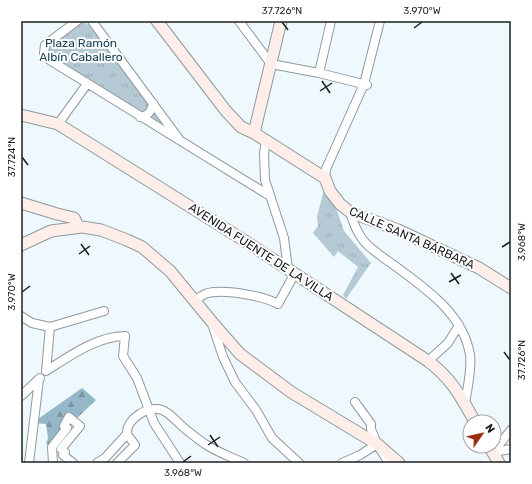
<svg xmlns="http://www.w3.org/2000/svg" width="532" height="484" viewBox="0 0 532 484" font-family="Rubik,sans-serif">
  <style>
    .forest { fill: url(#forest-firs) }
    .park { fill: url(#park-tufts) }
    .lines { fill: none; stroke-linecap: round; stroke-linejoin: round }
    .street-casing { stroke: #8f999e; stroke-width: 10 }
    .secondary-casing { stroke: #8f999e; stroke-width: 13 }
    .street { stroke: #fff; stroke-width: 8 }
    .secondary { stroke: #feeeea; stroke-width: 11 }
    .ticks { fill: none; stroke: #1b1f21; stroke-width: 1.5 }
    .labels { text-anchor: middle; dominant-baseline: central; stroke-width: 4; stroke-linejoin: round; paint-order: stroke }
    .park-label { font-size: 12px; fill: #134155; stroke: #fff }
    .street-label { font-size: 12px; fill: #1b1f21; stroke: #fff }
    .neatline { fill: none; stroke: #1b1f21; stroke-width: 1.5 }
    .ticks-label { font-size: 10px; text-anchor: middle; fill: #1b1f21 }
  </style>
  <defs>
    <pattern id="forest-firs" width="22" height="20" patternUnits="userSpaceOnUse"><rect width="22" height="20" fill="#95b7c8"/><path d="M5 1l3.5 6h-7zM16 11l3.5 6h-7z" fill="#7994a2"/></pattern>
    <pattern id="park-tufts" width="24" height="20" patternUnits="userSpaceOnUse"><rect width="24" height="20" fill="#b5cad5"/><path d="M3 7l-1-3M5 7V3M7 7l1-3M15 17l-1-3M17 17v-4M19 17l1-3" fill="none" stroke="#9badb7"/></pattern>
  </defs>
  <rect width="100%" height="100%" fill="#eef8fd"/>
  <path class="forest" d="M82 388 96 400 75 420 69 415 64 429 50 445 46 444 48 438 46 424 35 423 38 419Z"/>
  <path class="park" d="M83 22 89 25 172 132 49 56 48 53V47Z
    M324 190 336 208 344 231 371 263 346 299 343 295 358 267 338 251 334 257 313 233 318 226 317 217Z"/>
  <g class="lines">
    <defs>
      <path id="street" d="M77 21 45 45 44 53 48 59 270 196
        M92 21 179 139
        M239 21 271 64 319 73 367 85
        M319 73 331 21
        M140 117C149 115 151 112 153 103
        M58 124 87 84
        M266 141 264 153 265 180 284 238 288 269
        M325 178 326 169 364 84 380 21
        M350 212C353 222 356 231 363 240 370 249 381 256 391 263 423 287 463 312 470 355 472 371 467 389 465 404
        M195 300C198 298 202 296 205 294 222 288 263 296 278 304L295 273
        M21 316 32 323 50 327 104 311
        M212 324 223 357 235 382 256 410 272 438 299 463
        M50 327 46 371C68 357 97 336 125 336L123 356 137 378 154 423 180 463
        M428 361 448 343 459 325
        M21 396 40 378
        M355 402 371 424V429L377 444 389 463
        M127 434C126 419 148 405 162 410 170 413 176 421 183 427 190 433 198 439 205 444 217 452 231 457 244 463
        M493 452 511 430
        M493 452 511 449
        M29 463 39 379
        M53 463 52 447 67 428 64 426 69 417 80 426 61 449 65 452 63 455 73 463
        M97 463 105 458 127 434 135 445 117 463
        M342 463 360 455 377 444"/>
      <path id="secondary" d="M157 21 226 111 241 127 254 133 325 178 330 191 340 204 350 212 398 230 479 268 511 288
        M21 115 58 124 245 241 428 361C452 379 461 397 475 422
        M254 133 281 21
        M21 203 57 214 74 218 76 222 74 228
        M21 245 51 231 82 227 101 230 127 240 142 247 170 271 212 322 240 354 291 392 377 444 399 463
        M489 446 499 463"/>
    </defs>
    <use href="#street" class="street-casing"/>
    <use href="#secondary" class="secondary-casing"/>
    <use href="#street" class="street"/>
    <use href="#secondary" class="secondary"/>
  </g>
  <path class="ticks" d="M282 22 288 30M414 28 422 22M322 81 330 93M320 91 332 83M22 157 28 165M81 244 89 255M502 247 510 242M79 254 90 246M451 273 459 284M449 282 461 275M22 292 30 286M504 352 510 360M210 435 218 447M208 445 220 437M183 462 191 456"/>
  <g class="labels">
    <g class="park-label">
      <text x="81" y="43">Plaza Ramón<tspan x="81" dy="14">Albín Caballero</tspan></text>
    </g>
    <g class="street-label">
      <text transform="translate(412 238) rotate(24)">CALLE SANTA BÁRBARA</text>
      <text transform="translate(261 252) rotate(33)">AVENIDA FUENTE DE LA VILLA</text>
    </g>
  </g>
  <rect width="532" height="484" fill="none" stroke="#ffffff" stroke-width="44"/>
  <g transform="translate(482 434) rotate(56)"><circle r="19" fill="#ffffff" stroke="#a4a5a6"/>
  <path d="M0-3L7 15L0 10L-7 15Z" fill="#962f0a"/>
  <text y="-6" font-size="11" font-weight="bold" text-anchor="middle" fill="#1b1f21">N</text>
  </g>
  <rect x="22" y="22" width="488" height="440" class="neatline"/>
  <g class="ticks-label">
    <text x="282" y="14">37.726°N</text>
    <text x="422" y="14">3.970°W</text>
    <text transform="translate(11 157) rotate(-90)" y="4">37.724°N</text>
    <text transform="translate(521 242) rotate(-90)" y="4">3.968°W</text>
    <text transform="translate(11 292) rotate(-90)" y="4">3.970°W</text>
    <text transform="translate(521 360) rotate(-90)" y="4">37.726°N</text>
    <text x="183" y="476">3.968°W</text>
  </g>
</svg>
